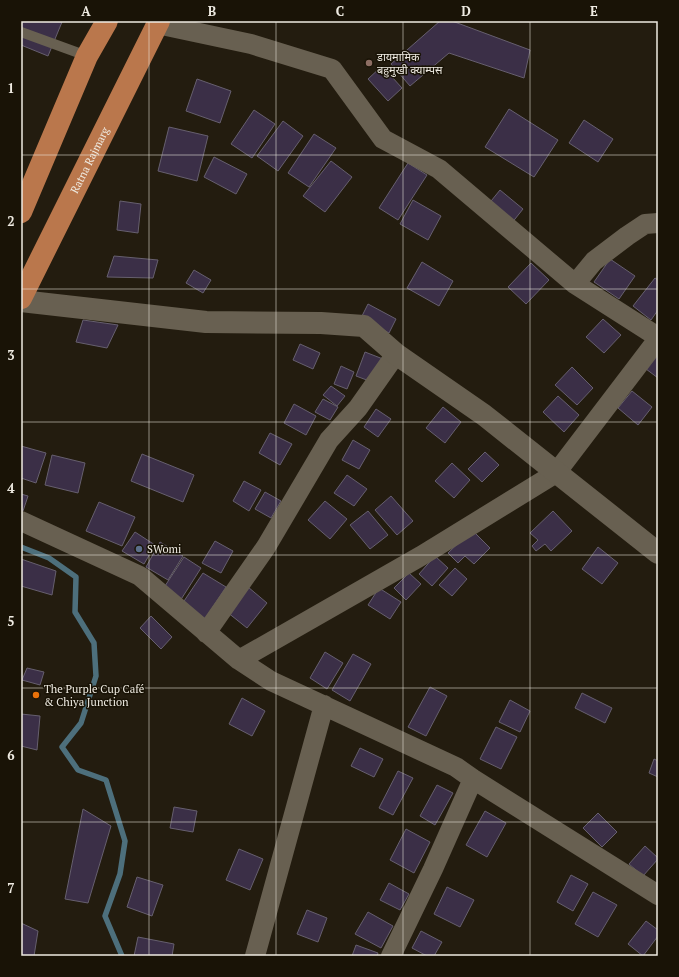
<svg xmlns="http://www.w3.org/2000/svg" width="679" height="977" viewBox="0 0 679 977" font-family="'PT Serif','Noto Sans Devanagari',serif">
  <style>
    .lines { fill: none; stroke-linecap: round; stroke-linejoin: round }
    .stream { stroke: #4d6f7c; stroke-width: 5.5 }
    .building { fill: #3b2f47; stroke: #665f6e }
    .service { stroke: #686051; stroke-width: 10 }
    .minor { stroke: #686051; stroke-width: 20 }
    .tertiary { stroke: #686051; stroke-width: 22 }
    .trunk { stroke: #ba774c; stroke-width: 22 }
    .grid { fill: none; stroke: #efebe2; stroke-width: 1; stroke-opacity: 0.55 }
    .education-dot { fill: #8d6e63; stroke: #191306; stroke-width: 1.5 }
    .service-dot { fill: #5c6f8a; stroke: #191306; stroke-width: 1.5 }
    .food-dot { fill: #e8710a; stroke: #191306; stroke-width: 1.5 }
    .labels { text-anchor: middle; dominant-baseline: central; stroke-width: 3; stroke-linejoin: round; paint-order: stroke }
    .poi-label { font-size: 11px; fill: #efebe2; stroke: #191306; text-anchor: start }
    .street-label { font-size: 11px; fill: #efebe2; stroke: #191306 }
    .neatline { fill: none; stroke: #efebe2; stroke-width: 1.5 }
    .grid-label { font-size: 13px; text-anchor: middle; font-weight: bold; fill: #efebe2 }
  </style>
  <rect width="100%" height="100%" fill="#231c0f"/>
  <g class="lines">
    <path class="stream" d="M21 547 49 558 76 577 75 612 94 643 96 676 81 723 62 747 78 770 106 780 125 841 120 874 105 916 122 956"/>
  </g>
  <path class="building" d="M21 21 62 22 48 56 21 45Z
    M440 21H452L530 50 524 78 449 53 410 86 391 64Z
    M382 66 402 88 388 101 368 79Z
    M197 79 231 91 220 123 186 111Z
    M509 109 558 140 534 177 485 147Z
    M254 110 275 124 252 158 231 144Z
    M584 120 613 139 598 162 569 143Z
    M283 121 303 136 278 171 257 156Z
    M169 127 208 136 197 181 158 171Z
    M314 134 336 148 309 187 288 173Z
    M214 157 247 174 236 194 204 177Z
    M331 161 352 177 325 212 303 196Z
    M408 163 427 175 398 220 379 208Z
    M500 190 523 209 511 224 487 206Z
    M413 200 441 216 428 240 400 224Z
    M120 201 141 204 138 233 117 230Z
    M114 256 158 260 153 278 107 277Z
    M610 259 635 276 619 299 594 282Z
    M422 262 453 281 439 306 407 288Z
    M531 263 549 280 526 304 508 287Z
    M194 270 211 280 203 293 186 283Z
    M655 278 658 280V310L651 320 633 306Z
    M368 304 396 319 389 333 361 318Z
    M603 319 621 335 604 353 586 337Z
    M83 320 118 325 107 348 76 342Z
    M300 344 320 353 313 369 293 360Z
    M365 352 383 359 372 382 356 376Z
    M658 353V378L646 369Z
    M341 366 354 372 347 389 334 384Z
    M572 367 593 388 577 405 555 385Z
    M331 386 345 396 337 406 323 395Z
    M632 391 652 407 638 425 618 408Z
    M558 396 579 415 564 432 543 412Z
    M323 399 338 407 330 420 315 412Z
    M294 404 316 416 306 435 284 423Z
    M443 407 461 422 445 443 426 428Z
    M376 409 391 419 378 437 364 427Z
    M270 433 292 444 280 465 259 453Z
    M353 440 370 450 359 469 342 460Z
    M21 446 46 453 36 483 21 478Z
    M485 452 499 465 482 482 468 469Z
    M142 454 194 475 183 502 131 481Z
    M52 455 85 463 78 493 45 485Z
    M452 463 470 480 454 498 435 481Z
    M347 475 367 489 354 506 334 493Z
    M244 481 261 490 249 511 233 501Z
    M265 492 281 501 271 518 255 509Z
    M21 494 28 496 23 511H21Z
    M391 496 413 521 397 535 375 510Z
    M325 501 347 519 330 539 308 520Z
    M99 502 135 517 122 546 86 531Z
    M368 511 388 535 370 549 350 525Z
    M553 511 572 531 551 551 545 544 536 551 532 546 538 540 530 533Z
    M472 530 490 548 474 564 465 556 458 563 448 553Z
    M135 532 155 545 144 564 122 551Z
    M215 541 233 551 221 573 202 563Z
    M160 542 183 556 168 580 146 567Z
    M598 547 618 563 602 584 582 569Z
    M435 556 448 568 432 586 419 574Z
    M184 557 201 568 180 601 163 589Z
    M21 559 56 571 52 595 21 586Z
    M455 568 467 579 452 596 439 585Z
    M203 573 226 587 205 619 182 604Z
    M409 573 421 584 406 600 394 588Z
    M248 587 267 603 247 628 227 612Z
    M379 588 401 602 390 619 368 605Z
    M151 616 172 637 161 649 140 628Z
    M325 652 343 663 327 689 310 678Z
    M353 654 371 664 350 701 332 690Z
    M27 668 44 672 40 685 22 680Z
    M430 687 447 696 426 736 408 727Z
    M582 693 612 708 605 723 575 708Z
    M242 698 265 711 252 736 229 724Z
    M510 700 530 711 520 732 499 722Z
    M21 714 40 716 37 750 21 746Z
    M496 727 517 737 501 769 480 759Z
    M360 748 383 759 374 777 351 766Z
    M654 759 658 761V777L649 773Z
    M398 771 413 778 393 815 379 808Z
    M437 785 453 793 435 825 420 816Z
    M174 807 197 811 193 832 170 828Z
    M83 809 111 826 88 903 65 899Z
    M485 811 506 823 487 857 466 845Z
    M598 813 617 832 602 847 583 828Z
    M406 829 430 842 414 873 390 860Z
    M645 846 658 858V859L643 876 629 864Z
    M239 849 263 859 250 890 226 880Z
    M571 875 588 884 573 911 557 902Z
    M137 877 163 885 152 916 127 907Z
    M389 883 409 894 400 910 380 900Z
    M447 887 474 900 460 927 434 914Z
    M593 892 617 905 598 937 575 924Z
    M307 910 327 918 318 942 297 934Z
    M368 912 393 926 381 948 355 934Z
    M646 921 658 930V936L643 956 628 944Z
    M21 923 38 931 34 956H21Z
    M421 931 442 942 434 956H427L412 948Z
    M138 937 174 944 172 956H134Z
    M356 945 378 953 377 956H352Z"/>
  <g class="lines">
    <path class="service" d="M21 32 87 56"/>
    <path class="minor" d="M157 24 251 44 332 69 383 139 439 169 575 284 658 337
      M575 284 594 261 627 236 645 224 658 223
      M21 521 140 576 239 660 271 681 456 767 473 779 658 895
      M206 633 266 547 329 440 358 408 396 354
      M239 660 421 556 556 473 658 339
      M255 956 324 705
      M391 956 433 869 473 779"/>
    <path class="tertiary" d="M21 301 206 322 321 323 364 326 396 354 484 415 658 553"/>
    <g class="trunk">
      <path d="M21 212 87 56 107 21"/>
      <path id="s1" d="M21 298 159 21"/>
    </g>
  </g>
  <path class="grid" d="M149 21V956M276 21V956M403 21V956M530 21V956M21 155H658M21 289H658M21 422H658M21 555H658M21 688H658M21 822H658"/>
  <circle class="education-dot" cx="369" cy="63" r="4"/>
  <circle class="service-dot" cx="139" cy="549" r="4"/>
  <circle class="food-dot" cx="36" cy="695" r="4"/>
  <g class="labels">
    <g class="poi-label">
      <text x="377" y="57">डायमामिक<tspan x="377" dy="13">बहुमुखी क्याम्पस</tspan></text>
      <text x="147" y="549">SWomi</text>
      <text x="44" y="689">The Purple Cup Café<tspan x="44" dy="13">&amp; Chiya Junction</tspan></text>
    </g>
    <g class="street-label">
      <text stroke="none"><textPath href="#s1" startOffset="154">Ratna Rajmarg</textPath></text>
    </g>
  </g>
  <rect width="679" height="977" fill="none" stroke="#191306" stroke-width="44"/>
  <rect x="22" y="22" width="635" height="933" class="neatline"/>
  <g class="grid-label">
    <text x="86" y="16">A</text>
    <text x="212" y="16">B</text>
    <text x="340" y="16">C</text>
    <text x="466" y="16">D</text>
    <text x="594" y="16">E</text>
    <text x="11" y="93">1</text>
    <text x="11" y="226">2</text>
    <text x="11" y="360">3</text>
    <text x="11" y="493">4</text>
    <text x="11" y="626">5</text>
    <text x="11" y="760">6</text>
    <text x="11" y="893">7</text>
  </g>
</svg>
